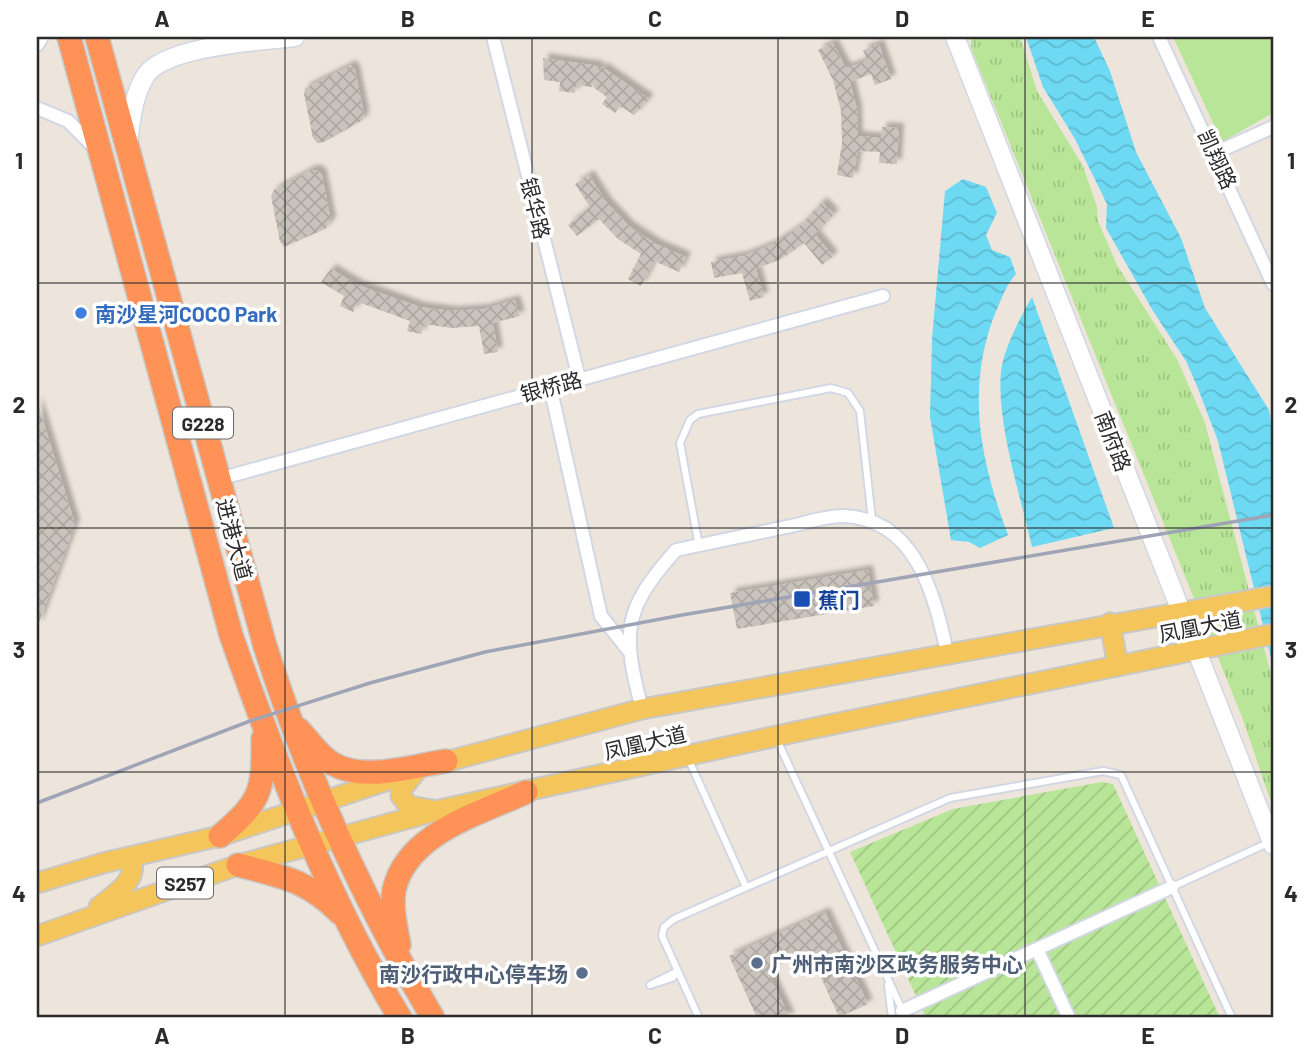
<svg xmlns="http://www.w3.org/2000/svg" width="1310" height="1055" viewBox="0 0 1310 1055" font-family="Barlow,'Noto Sans SC',sans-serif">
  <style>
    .grass { fill: #b8e597 }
    .park { fill: url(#park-tufts) }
    .garden { fill: url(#garden-furrows) }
    .water { fill: url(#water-waves) }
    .building { fill: url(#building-cross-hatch); filter: url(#shadow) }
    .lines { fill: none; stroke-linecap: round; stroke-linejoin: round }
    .lane-casing { stroke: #d2d7e4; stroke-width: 10 }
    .street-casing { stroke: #d2d7e4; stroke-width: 16 }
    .secondary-casing { stroke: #d2d7e4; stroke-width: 21 }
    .primary-casing { stroke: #c8c8c8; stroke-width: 23 }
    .highway-casing { stroke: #c8c8c8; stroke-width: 26 }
    .lane { stroke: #fff; stroke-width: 6 }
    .street { stroke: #fff; stroke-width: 12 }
    .secondary { stroke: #fff; stroke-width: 18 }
    .primary { stroke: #f4c55a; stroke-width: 19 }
    .highway { stroke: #ff9256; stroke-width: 23 }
    .rail { stroke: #9fa4b6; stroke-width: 3.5 }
    .grid { fill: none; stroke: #2b2b2b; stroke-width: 2; stroke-opacity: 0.55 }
    .shop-dot { fill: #3f7fe0; stroke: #fff; stroke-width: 2.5 }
    .transit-dot { fill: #1a4fb4; stroke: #fff; stroke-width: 2.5 }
    .service-dot { fill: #5c6f8a; stroke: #fff; stroke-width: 2.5 }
    .labels { text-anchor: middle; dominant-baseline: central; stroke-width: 7; stroke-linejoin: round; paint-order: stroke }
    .shield { fill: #fff; stroke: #6b6b6b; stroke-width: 2 }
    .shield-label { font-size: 19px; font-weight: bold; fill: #2b2b2b }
    .street-label { font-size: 21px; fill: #2b2b2b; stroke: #fff }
    .shop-label { font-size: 21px; font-weight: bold; fill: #366cbe; stroke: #fff; text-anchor: start }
    .transit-label { font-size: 21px; font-weight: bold; fill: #164399; stroke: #fff; text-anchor: start }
    .service-label { font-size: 21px; font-weight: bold; fill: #4e5e75; stroke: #fff; text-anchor: start }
    .neatline { fill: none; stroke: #2b2b2b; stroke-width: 2.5 }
    .grid-label { font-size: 23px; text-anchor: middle; font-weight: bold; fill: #2b2b2b }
  </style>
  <defs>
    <pattern id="park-tufts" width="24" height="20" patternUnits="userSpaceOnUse" patternTransform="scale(1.75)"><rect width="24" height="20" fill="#b8e597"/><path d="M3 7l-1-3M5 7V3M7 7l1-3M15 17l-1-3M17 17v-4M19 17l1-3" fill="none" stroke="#9ec582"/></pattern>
    <pattern id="garden-furrows" width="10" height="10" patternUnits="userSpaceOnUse" patternTransform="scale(1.75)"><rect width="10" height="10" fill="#b8e597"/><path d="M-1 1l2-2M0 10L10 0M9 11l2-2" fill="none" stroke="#9ec582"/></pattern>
    <pattern id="water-waves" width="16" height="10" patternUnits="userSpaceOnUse" patternTransform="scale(1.75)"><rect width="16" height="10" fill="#6dd9f2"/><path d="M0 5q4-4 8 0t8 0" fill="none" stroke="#5fbad0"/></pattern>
    <pattern id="building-cross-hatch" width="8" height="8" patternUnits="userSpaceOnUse" patternTransform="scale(1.75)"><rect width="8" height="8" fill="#c9c3bb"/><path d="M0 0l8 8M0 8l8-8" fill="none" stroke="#ada8a1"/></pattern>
    <filter id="shadow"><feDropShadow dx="5" dy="-5" stdDeviation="2" flood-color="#0004"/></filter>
  </defs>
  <rect width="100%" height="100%" fill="#ede5dc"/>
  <path class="grass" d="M1173 37H1273V113L1222 142Z"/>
  <path class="park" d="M971 37H1020L1037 91 1083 166 1097 207 1098 221 1117 265 1177 359 1205 423 1273 682V808L1242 717 971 48Z"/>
  <path class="garden" d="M1102 782 1113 784 1220 1018H926L850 852 953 809Z"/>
  <path class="water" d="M1026 37H1094L1110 71 1136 152 1181 238 1205 308 1269 410 1273 435V666L1218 441 1197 386 1186 361 1153 311 1106 228 1107 204 1075 139 1043 87Z
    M963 179 986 187 997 213 986 235 992 250 1010 257 1016 274C1006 285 1002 298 996 311 965 388 980 460 1008 535L980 548 969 542 951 540 930 417 932 339 945 191Z
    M1032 297 1114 528 1032 547C1021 498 996 422 1001 372 1003 350 1021 316 1032 297Z"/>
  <path class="building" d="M833 43 846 68 867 61 863 50 879 44 891 79 875 85 871 74 850 82 857 109 858 136 881 138 882 127 899 128 897 164 879 163 880 152 858 151 853 178 837 175 842 143 841 111 833 80 818 50Z
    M543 58 599 66 598 74 602 67 649 99 634 115 620 106 615 113 602 104 607 97 593 87 596 79 592 87 576 85 575 93 559 91 560 82 544 80Z
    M351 65 355 70 364 114 363 120 324 142 317 143 313 138 304 94 305 88Z
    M311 170H318L322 175 331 221 325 229 284 247 280 242 271 196 274 190Z
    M589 175 607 203 629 226 656 244 686 257 679 272 654 261 641 286 628 279 641 254 618 239 599 219 577 236 568 225 590 207 575 184Z
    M822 202 834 214 815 234 833 256 822 265 804 243 781 259 756 269 764 297 750 301 742 273 714 278 711 262 743 256 773 244 800 226Z
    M331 269 358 285 420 307 452 311 484 309 515 300 520 316 493 323 498 352 484 354 479 326 451 328 424 324 421 334 407 331 410 321 358 302 353 312 340 306 344 296 321 282Z
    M37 401 75 524 37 628Z
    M868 570 874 606 737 629 730 593Z
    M825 912 868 1004 839 1017 809 951 767 970 790 1018H757L729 956Z"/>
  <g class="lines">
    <defs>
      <path id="lane" d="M699 546 680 443 690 420 698 414 831 388 848 393 860 411 872 520
        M777 740 906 1018
        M688 758 746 887
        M1172 887 1270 842
        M650 985 672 978 678 971
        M650 985 678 971
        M888 985 892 1018
        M699 1018 662 936 664 927 674 919 950 798 1103 771 1121 775 1232 1018"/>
      <path id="street" d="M493 37 579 378
        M1159 37 1273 284
        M37 45 42 37
        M37 108 68 121 93 146
        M1215 153 1273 127
        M550 386 601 616 629 651
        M219 479 883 296
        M642 709C622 632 622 611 676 550 713 542 749 535 786 527 804 524 825 515 844 516 916 519 934 594 947 652
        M1037 949 1069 1018
        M902 1011 1172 887"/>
      <path id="secondary" d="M955 37 1273 845
        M128 143C131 120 133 95 146 75 166 46 261 41 295 37"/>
      <path id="primary" d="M1110 623 1118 666
        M434 765 642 709 1273 596
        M416 771 401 790V796L409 806 432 810
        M37 883 103 863 220 836 406 774
        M99 907C116 893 139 881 131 857
        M37 936 238 865 439 810 795 732 1273 634"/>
      <path id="highway" d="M69 37 231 635C277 766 328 899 400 1018
        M97 37 265 646C307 777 363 900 433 1018
        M298 729C309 740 319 756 333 764 366 782 411 766 446 761
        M220 836C260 802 264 792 263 739
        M238 865C281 876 307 880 340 913
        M399 945C396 928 391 908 394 890 407 833 479 814 526 792"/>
    </defs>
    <use href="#lane" class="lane-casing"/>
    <use href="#street" class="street-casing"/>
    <use href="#secondary" class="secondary-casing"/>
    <use href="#primary" class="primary-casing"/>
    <use href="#highway" class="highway-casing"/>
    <use href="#lane" class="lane"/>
    <use href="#street" class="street"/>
    <use href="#secondary" class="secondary"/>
    <use href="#primary" class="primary"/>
    <use href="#highway" class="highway"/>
    <path class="rail" d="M37 803 250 721 370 683 485 652 682 615 1273 515"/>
  </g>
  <path class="grid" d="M285 37V1018M532 37V1018M778 37V1018M1025 37V1018M37 283H1273M37 528H1273M37 772H1273"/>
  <circle class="shop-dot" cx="81" cy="313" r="7"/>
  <rect class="transit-dot" x="793" y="590" width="18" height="18" rx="3.5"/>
  <g class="service-dot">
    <circle cx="757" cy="963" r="7"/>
    <circle cx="582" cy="973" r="7"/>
  </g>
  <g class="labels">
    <g class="shield">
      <rect x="173" y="407.5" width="60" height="31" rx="5"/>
      <rect x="157" y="867.5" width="56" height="31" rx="5"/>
    </g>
    <g class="shield-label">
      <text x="203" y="423">G228</text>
      <text x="185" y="883">S257</text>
    </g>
    <g class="street-label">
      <text transform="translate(1218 159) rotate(65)">凯翔路</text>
      <text transform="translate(536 208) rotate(76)">银华路</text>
      <text transform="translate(551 386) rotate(-15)">银桥路</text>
      <text transform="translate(1114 441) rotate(69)">南府路</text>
      <text transform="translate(235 539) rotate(75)">进港大道</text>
      <text transform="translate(1200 626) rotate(-11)">凤凰大道</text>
      <text transform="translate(645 742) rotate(-13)">凤凰大道</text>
    </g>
    <g class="shop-label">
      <text x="95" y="313">南沙星河COCO Park</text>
    </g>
    <g class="transit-label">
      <text x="818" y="599">蕉门</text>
    </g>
    <g class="service-label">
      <text x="771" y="963">广州市南沙区政务服务中心</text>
      <text x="568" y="973" text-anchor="end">南沙行政中心停车场</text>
    </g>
  </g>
  <rect width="1310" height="1055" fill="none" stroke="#ffffff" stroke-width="77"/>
  <rect x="38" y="38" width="1234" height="978" class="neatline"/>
  <g class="grid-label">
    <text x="162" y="27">A</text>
    <text x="408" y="27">B</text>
    <text x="655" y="27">C</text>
    <text x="902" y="27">D</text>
    <text x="1148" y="27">E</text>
    <text x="19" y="169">1</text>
    <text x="1291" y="169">1</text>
    <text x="19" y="413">2</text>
    <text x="1291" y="413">2</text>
    <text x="19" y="658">3</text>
    <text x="1291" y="658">3</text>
    <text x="19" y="902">4</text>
    <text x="1291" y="902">4</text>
    <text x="162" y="1044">A</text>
    <text x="408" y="1044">B</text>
    <text x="655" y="1044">C</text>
    <text x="902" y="1044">D</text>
    <text x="1148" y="1044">E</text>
  </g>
</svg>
